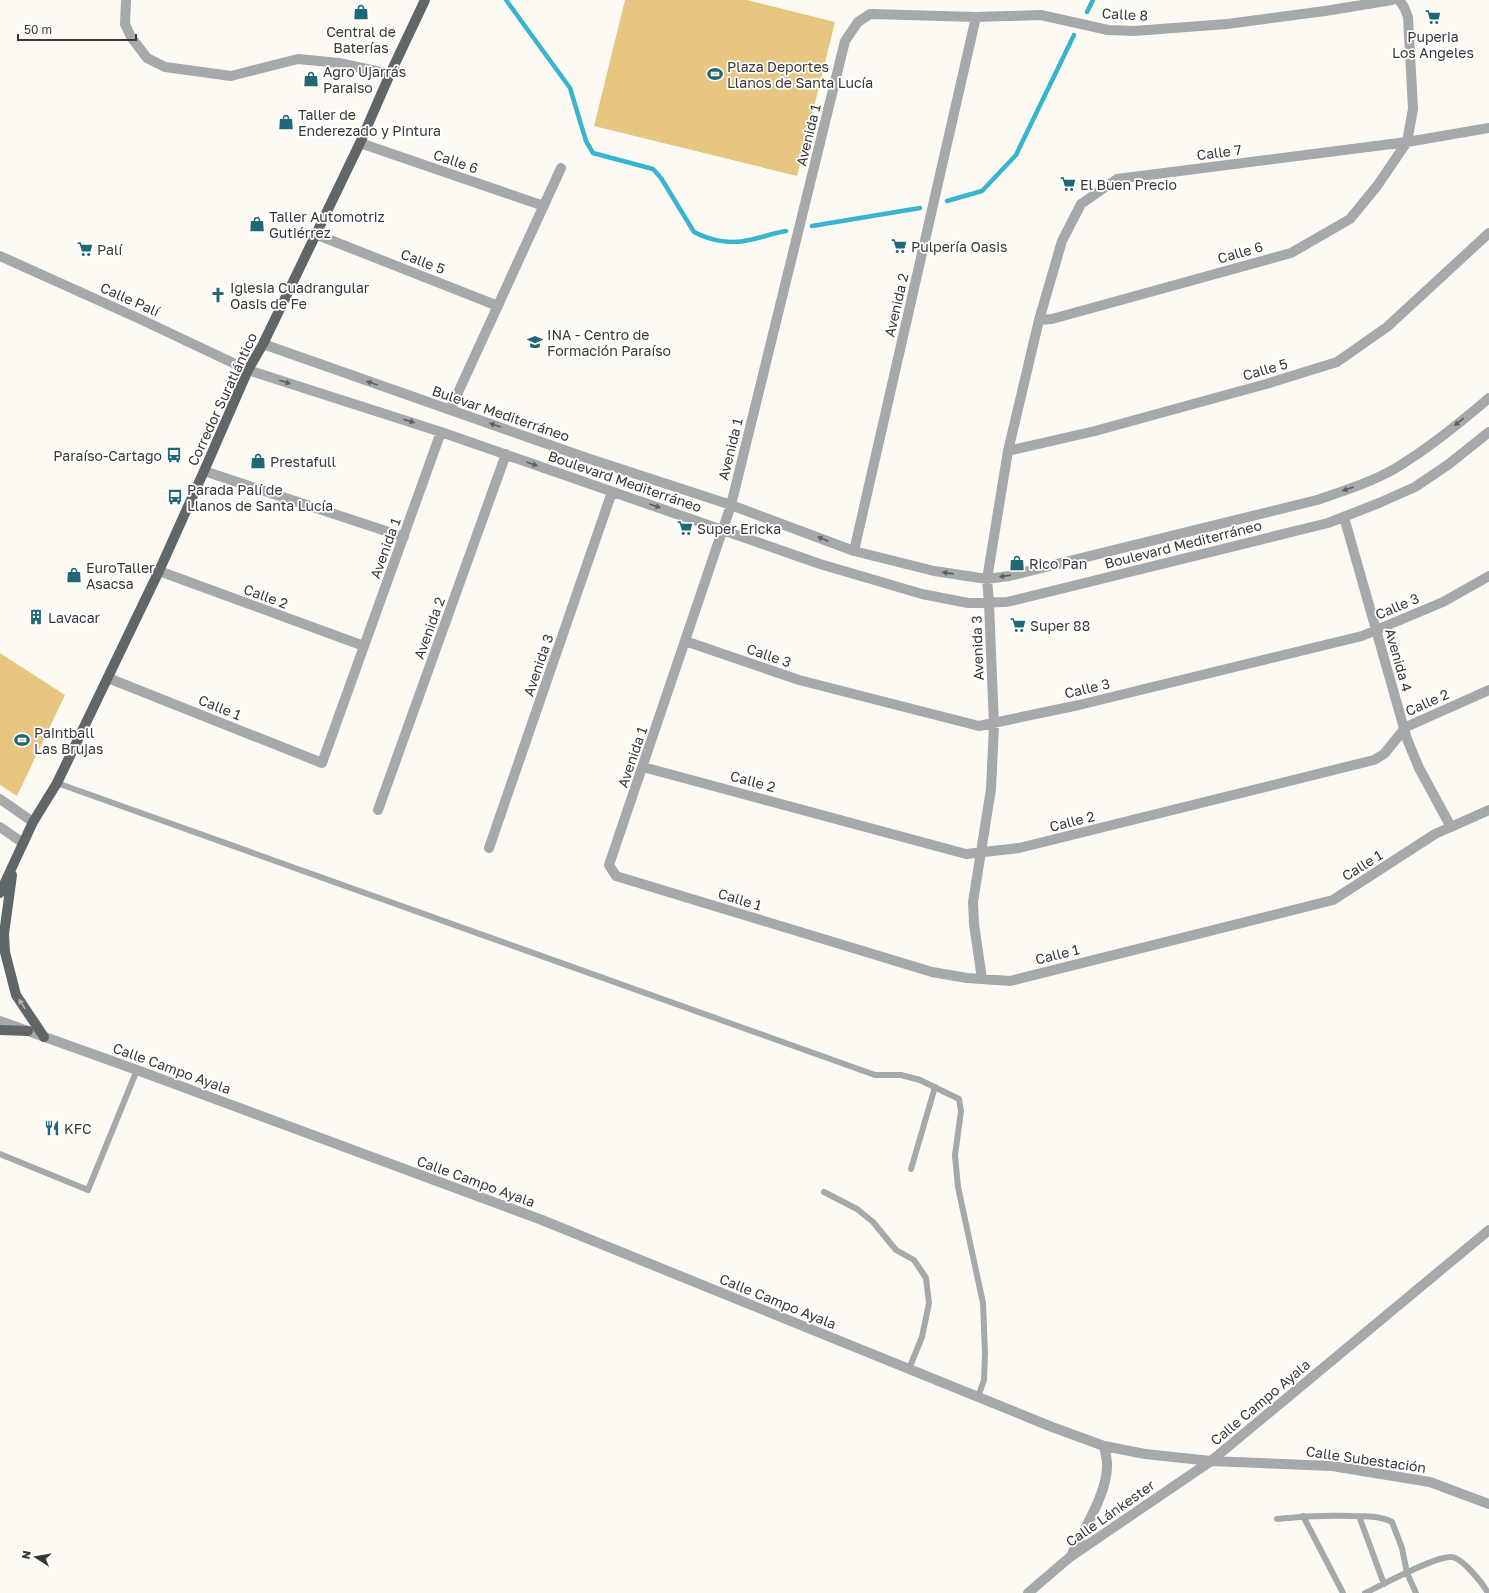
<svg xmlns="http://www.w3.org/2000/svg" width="1489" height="1593" viewBox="0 0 1489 1593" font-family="'Golos Text',sans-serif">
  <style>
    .green { fill: #e6c680 }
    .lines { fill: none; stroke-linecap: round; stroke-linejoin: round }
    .stream { stroke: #38b5ce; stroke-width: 4.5 }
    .service { stroke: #a6a9aa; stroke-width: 6 }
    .minor { stroke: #a6a9aa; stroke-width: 10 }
    .primary { stroke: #606769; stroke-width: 10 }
    .oneway { fill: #5f605e }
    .oneway2 { fill: #b0b3b4 }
    .labels { text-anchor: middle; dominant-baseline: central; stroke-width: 3.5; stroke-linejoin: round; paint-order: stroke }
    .street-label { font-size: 14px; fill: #393835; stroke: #fff }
    .poi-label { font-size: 14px; fill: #393835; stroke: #fff; text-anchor: start }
  </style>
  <rect width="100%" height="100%" fill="#fdfaf3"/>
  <path class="green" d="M625 0H747L835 22 797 176 594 126Z
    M0 653 65 695 17 796 0 785Z"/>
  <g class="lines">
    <path class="stream" d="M506 0 570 88 586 141 593 153 653 169 661 178 694 232C709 240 731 245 749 240 761 238 773 233 786 231
      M1087 12 1093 0
      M947 201 982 191 1016 155 1074 35
      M812 226 920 208"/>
    <path class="service" d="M57 783 875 1075H901L920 1080 959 1099 961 1111 955 1155 958 1187 983 1303 985 1353 984 1380 978 1397
      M0 1154 88 1190 137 1070
      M911 1169 935 1087
      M824 1192 857 1209 873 1222 896 1250 914 1260 926 1278 929 1303 922 1337 909 1369
      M1303 1516 1343 1593
      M1359 1516 1384 1584
      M1277 1519C1302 1516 1327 1515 1352 1516 1366 1516 1380 1516 1392 1522L1402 1548 1407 1573 1416 1593
      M1365 1593C1382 1585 1435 1556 1451 1557 1462 1557 1483 1584 1488 1593"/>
    <path class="minor" d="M126 0 125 24 131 37 147 58 165 67 231 76 298 59 339 63 390 74
      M1392 0 1325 11 1227 24 1134 31 1108 30 1041 15 976 17 870 14 858 22 845 41 731 505 609 865 616 876 932 972 967 978 1010 981 1333 900 1435 834 1489 810
      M360 143 544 206
      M315 234 498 306
      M0 256 140 319 248 370 441 432 820 564 922 594 968 603 1007 602 1328 523 1379 503 1415 487 1449 464 1489 432
      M1039 320 1052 319 1291 253 1350 219 1377 186 1407 142 1413 109 1408 17 1404 7 1399 0
      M263 344 587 458 731 505 854 551 934 571 987 579 1009 576 1317 500C1343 491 1372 482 1396 468 1429 448 1460 423 1489 398
      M450 410 561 168
      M1008 451 1095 431 1266 384 1337 362 1387 327 1489 233
      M204 471 404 537
      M1344 517 1407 739 1419 768 1451 827
      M854 551 976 17
      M159 571 364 646
      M685 641 799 680 979 726 1079 705 1362 636 1443 602 1489 576
      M108 678 322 763 441 432
      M643 767 966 854 1019 848 1374 760 1384 754 1406 727 1489 690
      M0 799 33 822
      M378 810 506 454
      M0 827 23 843
      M489 848 612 492
      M982 979 974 924 973 902 991 789 994 726 989 603 987 579 1008 451 1039 320 1062 241 1081 204 1117 179 1407 142 1489 128
      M0 1021 137 1070 542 1220 1052 1427 1104 1446 1145 1454 1211 1461 1332 1466 1430 1482 1489 1504
      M1071 1556C1083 1530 1108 1493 1107 1464 1107 1458 1105 1452 1104 1446
      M1028 1593 1070 1557 1211 1461 1489 1230"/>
    <path class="primary" d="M12 875 4 934 5 952 16 995 44 1037
      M0 893 33 822 57 783 159 571 204 471 248 370 263 344 360 143 390 74 425 0
      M0 1030 28 1031"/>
  </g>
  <defs><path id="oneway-solid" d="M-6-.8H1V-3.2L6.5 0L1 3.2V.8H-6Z"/></defs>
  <g class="oneway">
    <use href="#oneway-solid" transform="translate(285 382) rotate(18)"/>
    <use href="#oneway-solid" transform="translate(372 383) rotate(-161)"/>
    <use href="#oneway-solid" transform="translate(409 421) rotate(18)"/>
    <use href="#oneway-solid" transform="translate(1459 422) rotate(141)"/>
    <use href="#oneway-solid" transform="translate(495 425) rotate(-160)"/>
    <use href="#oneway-solid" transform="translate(532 464) rotate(19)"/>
    <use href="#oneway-solid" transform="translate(1348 489) rotate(161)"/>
    <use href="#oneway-solid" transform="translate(655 506) rotate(19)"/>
    <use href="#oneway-solid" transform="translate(823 539) rotate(-158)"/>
    <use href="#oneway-solid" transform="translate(948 573) rotate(-172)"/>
    <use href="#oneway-solid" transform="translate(1005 576) rotate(172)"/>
  </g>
  <use class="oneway2" href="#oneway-solid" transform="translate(22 1004) rotate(-123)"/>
  <defs>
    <symbol id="shop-bare" viewBox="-9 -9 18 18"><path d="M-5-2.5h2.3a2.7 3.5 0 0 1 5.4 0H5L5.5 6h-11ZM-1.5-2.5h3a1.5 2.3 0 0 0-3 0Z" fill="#216876" stroke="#fff" stroke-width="2.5" paint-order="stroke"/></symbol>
    <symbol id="supermarket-bare" viewBox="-9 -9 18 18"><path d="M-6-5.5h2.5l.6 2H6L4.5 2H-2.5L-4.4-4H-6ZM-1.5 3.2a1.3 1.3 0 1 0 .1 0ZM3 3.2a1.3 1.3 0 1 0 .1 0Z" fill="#216876" stroke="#fff" stroke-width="2.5" paint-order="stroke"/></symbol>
    <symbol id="stadium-bare" viewBox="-9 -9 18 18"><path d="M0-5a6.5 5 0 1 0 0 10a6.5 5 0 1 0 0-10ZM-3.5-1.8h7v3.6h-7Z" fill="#216876" stroke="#fff" stroke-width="2.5" paint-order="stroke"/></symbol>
    <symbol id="church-bare" viewBox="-9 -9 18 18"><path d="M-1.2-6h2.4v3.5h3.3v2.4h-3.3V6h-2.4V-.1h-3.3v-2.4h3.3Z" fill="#216876" stroke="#fff" stroke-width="2.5" paint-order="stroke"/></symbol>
    <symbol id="university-bare" viewBox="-9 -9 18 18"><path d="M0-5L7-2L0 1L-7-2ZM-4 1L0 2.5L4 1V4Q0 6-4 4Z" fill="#216876" stroke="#fff" stroke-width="2.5" paint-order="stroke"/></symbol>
    <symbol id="bus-bare" viewBox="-9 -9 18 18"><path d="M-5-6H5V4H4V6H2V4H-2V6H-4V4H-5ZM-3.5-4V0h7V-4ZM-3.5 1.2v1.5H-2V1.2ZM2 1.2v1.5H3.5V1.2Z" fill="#216876" stroke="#fff" stroke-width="2.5" paint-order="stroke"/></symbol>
    <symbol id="building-bare" viewBox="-9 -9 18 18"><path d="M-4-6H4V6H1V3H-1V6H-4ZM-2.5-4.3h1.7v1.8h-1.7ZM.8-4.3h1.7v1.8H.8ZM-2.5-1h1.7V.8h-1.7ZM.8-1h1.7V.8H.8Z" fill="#216876" stroke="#fff" stroke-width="2.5" paint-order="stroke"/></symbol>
    <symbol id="restaurant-bare" viewBox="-9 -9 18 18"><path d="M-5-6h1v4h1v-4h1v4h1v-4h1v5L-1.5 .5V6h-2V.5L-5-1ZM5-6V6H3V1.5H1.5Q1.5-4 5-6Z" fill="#216876" stroke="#fff" stroke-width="2.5" paint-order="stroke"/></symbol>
  </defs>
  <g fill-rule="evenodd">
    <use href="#shop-bare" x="350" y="1" width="22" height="22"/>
    <use href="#supermarket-bare" x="1422" y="6" width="22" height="22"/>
    <use href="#stadium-bare" x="704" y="63" width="22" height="22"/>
    <use href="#shop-bare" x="300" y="68" width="22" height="22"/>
    <use href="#shop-bare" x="275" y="111" width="22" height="22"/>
    <use href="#supermarket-bare" x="1057" y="173" width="22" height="22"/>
    <use href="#shop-bare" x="246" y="213" width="22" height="22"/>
    <use href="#supermarket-bare" x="888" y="235" width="22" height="22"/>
    <use href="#supermarket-bare" x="74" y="238" width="22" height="22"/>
    <use href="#church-bare" x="207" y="284" width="22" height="22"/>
    <use href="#university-bare" x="524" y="331" width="22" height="22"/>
    <use href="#bus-bare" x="163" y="444" width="22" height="22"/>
    <use href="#shop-bare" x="247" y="450" width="22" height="22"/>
    <use href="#bus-bare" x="164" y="486" width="22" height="22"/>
    <use href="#supermarket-bare" x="674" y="517" width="22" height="22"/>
    <use href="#shop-bare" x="1006" y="552" width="22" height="22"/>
    <use href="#shop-bare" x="63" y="564" width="22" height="22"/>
    <use href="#building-bare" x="25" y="606" width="22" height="22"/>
    <use href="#supermarket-bare" x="1007" y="614" width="22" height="22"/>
    <use href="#stadium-bare" x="11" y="729" width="22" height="22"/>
    <use href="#restaurant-bare" x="41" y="1117" width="22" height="22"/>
  </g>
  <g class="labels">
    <g class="street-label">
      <text transform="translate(1125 14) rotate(3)">Calle 8</text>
      <text transform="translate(808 135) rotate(-76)">Avenida 1</text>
      <text transform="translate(1219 152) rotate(-7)">Calle 7</text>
      <text transform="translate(456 161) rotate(19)">Calle 6</text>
      <text transform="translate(1240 252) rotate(-16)">Calle 6</text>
      <text transform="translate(423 261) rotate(21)">Calle 5</text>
      <text transform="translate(130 299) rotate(24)">Calle Palí</text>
      <text transform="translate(896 305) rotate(-77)">Avenida 2</text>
      <text transform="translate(1265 369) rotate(-16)">Calle 5</text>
      <text transform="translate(222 399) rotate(-65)">Corredor Suratlántico</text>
      <text transform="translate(501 413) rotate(19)">Bulevar Mediterráneo</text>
      <text transform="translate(730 449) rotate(-76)">Avenida 1</text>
      <text transform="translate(625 481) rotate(19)">Boulevard Mediterráneo</text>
      <text transform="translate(1183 544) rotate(-14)">Boulevard Mediterráneo</text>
      <text transform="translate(385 548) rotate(-70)">Avenida 1</text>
      <text transform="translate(266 596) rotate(20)">Calle 2</text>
      <text transform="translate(1397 606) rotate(-23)">Calle 3</text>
      <text transform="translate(429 628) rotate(-70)">Avenida 2</text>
      <text transform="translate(977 648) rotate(-92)">Avenida 3</text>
      <text transform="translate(769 655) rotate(19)">Calle 3</text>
      <text transform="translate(1399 660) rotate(74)">Avenida 4</text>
      <text transform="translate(538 665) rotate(-71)">Avenida 3</text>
      <text transform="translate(1087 688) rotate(-13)">Calle 3</text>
      <text transform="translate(1427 702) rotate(-24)">Calle 2</text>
      <text transform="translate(220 707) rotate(22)">Calle 1</text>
      <text transform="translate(632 757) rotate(-71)">Avenida 1</text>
      <text transform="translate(753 781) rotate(15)">Calle 2</text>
      <text transform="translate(1072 821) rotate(-14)">Calle 2</text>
      <text transform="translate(1362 865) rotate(-32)">Calle 1</text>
      <text transform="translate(740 899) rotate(17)">Calle 1</text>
      <text transform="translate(1057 954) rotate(-14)">Calle 1</text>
      <text transform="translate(172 1068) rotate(20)">Calle Campo Ayala</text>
      <text transform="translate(476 1181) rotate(20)">Calle Campo Ayala</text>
      <text transform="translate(778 1301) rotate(22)">Calle Campo Ayala</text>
      <text transform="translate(1260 1402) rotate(-40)">Calle Campo Ayala</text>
      <text transform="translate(1366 1459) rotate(8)">Calle Subestación</text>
      <text transform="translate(1110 1513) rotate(-35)">Calle Lánkester</text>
    </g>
    <g class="poi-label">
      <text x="361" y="31" text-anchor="middle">Central de<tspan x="361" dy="16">Baterías</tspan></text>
      <text x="1433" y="36" text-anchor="middle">Puperia<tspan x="1433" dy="16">Los Angeles</tspan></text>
      <text x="727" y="66">Plaza Deportes<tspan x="727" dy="16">Llanos de Santa Lucía</tspan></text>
      <text x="323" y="71">Agro Ujarrás<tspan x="323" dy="16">Paraiso</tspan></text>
      <text x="298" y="114">Taller de<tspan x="298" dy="16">Enderezado y Pintura</tspan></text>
      <text x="1080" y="184">El Buen Precio</text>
      <text x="269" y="216">Taller Automotriz<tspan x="269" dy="16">Gutiérrez</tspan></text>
      <text x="911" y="246">Pulpería Oasis</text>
      <text x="97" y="249">Palí</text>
      <text x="230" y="287">Iglesia Cuadrangular<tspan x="230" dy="16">Oasis de Fe</tspan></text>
      <text x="547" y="334">INA - Centro de<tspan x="547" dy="16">Formación Paraíso</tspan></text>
      <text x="162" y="455" text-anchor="end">Paraíso-Cartago</text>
      <text x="270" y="461">Prestafull</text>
      <text x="187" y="489">Parada Palí de<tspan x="187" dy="16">Llanos de Santa Lucía</tspan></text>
      <text x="697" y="528">Super Ericka</text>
      <text x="1029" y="563">Rico Pan</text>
      <text x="86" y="567">EuroTaller<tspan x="86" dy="16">Asacsa</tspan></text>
      <text x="48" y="617">Lavacar</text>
      <text x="1030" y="625">Super 88</text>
      <text x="34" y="732">Paintball<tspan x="34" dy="16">Las Brujas</tspan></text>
      <text x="64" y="1128">KFC</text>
    </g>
  </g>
  <g transform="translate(36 1557) rotate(282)" stroke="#ffffff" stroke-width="3" paint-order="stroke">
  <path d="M0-3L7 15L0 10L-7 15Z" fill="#393835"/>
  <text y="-6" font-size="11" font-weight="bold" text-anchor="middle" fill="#393835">N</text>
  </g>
  <path d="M18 34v6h118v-6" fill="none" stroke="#393835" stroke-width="2"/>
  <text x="24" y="34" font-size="12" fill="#393835" stroke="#ffffff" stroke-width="3" paint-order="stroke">50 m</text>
</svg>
